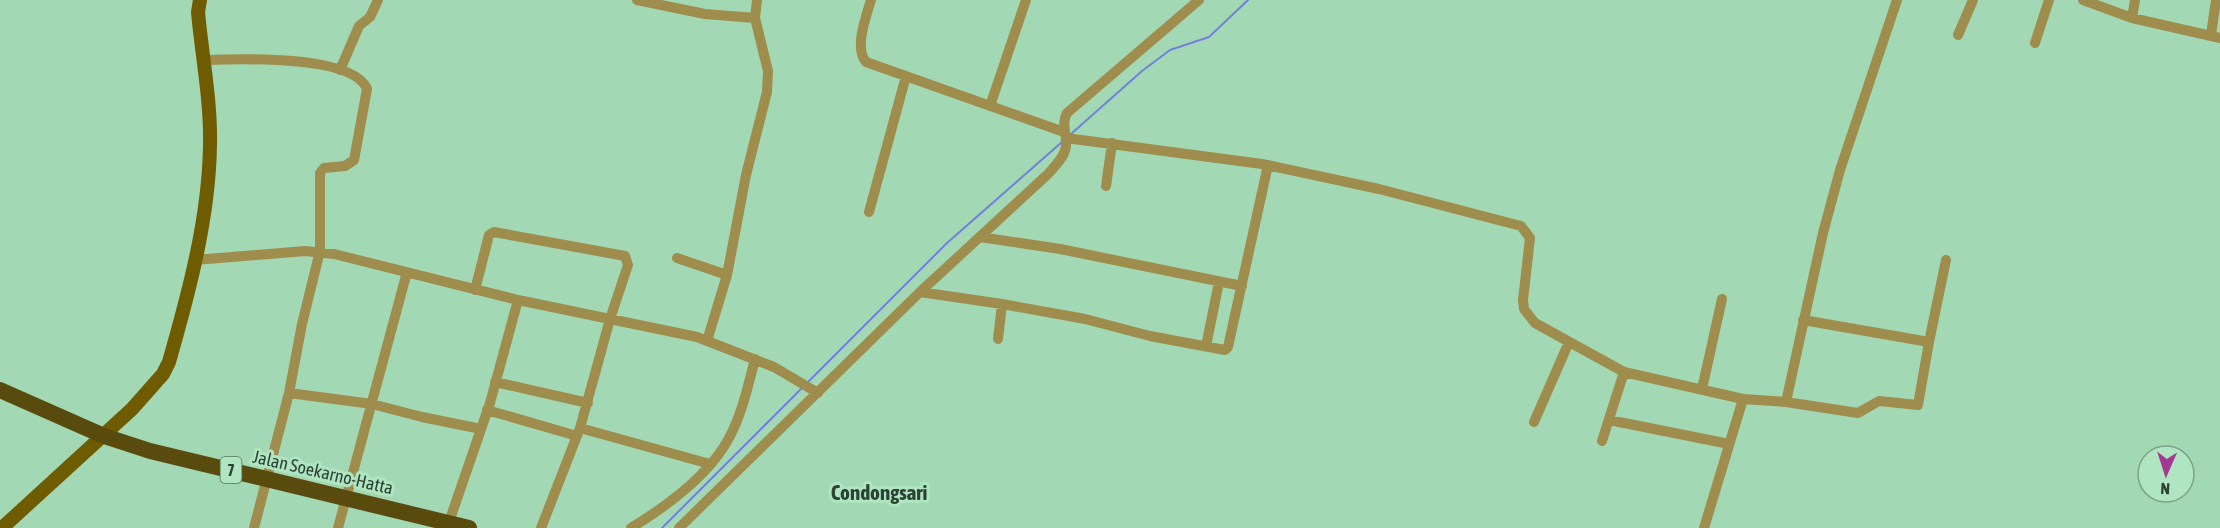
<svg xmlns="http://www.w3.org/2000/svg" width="2220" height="528" viewBox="0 0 2220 528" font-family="'Asap Condensed',sans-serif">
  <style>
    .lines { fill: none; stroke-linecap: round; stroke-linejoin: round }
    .stream { stroke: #7282da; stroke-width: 2 }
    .minor { stroke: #9f8d4d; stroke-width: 10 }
    .major { stroke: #6f5b00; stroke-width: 14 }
    .highway { stroke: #594a0e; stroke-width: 16 }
    .labels { text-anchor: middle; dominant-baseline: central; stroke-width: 6; stroke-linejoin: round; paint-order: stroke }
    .shield { fill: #afe5c0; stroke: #53735d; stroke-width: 1.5 }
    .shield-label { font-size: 16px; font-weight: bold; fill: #2c4233 }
    .street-label { font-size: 18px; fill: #2c4233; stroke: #afe5c0 }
    .quarter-label { font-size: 21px; font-weight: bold; fill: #2c4233; stroke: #afe5c0 }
  </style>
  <rect width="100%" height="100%" fill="#a2d8b3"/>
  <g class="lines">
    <path class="stream" d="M1071 134 1142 71 1170 50 1209 37 1248 0
      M807 383 947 243 1062 142
      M662 528 803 387"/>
    <path class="minor" d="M637 0 705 14 755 18
      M871 0C866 17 854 48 866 62L1064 132
      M2083 0 2132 18 2220 38
      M2132 18 2135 0
      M1958 35 1973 0
      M2211 35 2216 0
      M2035 43 2049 0
      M203 60C235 59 352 54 367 89L354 160 345 166 324 168 320 173V251L302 324 289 393 254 528
      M340 70 359 26 370 17 378 0
      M990 106 1026 0
      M1066 138 1262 164 1379 189 1521 226 1530 238 1523 300 1524 309 1535 323 1624 372 1743 399 1786 402 1823 233 1840 170 1897 0
      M1106 186 1112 143
      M869 212 906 76
      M980 237 1060 249 1242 286
      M677 258 727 275
      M195 260 305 251 334 254 518 300 697 337 774 367 818 393
      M475 290 489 235 494 232 625 256 628 265 610 319 580 428 541 528
      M920 292 1002 304 1085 319 1150 336 1225 350 1228 347 1268 165
      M1803 320 1929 342
      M998 339 1002 304
      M707 341 727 275 746 175 767 92 768 71 755 18 757 0
      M1206 346 1219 282
      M495 382 588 403
      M1702 389 1722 299
      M289 393 372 404 422 417 481 429
      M1786 402 1858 413 1879 401 1918 405 1929 342 1946 260
      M487 410 577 436
      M1609 420 1729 444
      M1534 422 1569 342
      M580 428 710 464
      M1602 441 1624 372
      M338 528 407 272
      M447 528 490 403 518 300
      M631 528C667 506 709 476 729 438 742 414 748 386 755 359
      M679 528 920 292 1048 174C1054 167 1065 157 1066 146 1067 134 1061 124 1067 113L1199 0
      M1704 528 1743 399"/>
    <path class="major" d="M2 528 132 409 163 374 169 362C189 292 209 218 210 145 211 101 202 56 198 12L200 0"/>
    <path class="highway" d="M0 390 104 436 150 451 469 528"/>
  </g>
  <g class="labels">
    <rect class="shield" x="220.5" y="457" width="21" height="26" rx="4.5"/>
    <g class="shield-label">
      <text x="231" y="470">7</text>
    </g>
    <g class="street-label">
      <text transform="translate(323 472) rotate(13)">Jalan Soekarno-Hatta</text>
    </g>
    <g class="quarter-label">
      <text x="879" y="492">Condongsari</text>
    </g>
  </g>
  <g transform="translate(2166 474) rotate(183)"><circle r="28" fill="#afe5c0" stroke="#7ba488" stroke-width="1.5"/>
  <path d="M0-4.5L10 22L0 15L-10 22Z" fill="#a53795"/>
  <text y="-9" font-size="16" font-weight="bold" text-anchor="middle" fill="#2c4233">N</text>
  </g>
</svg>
